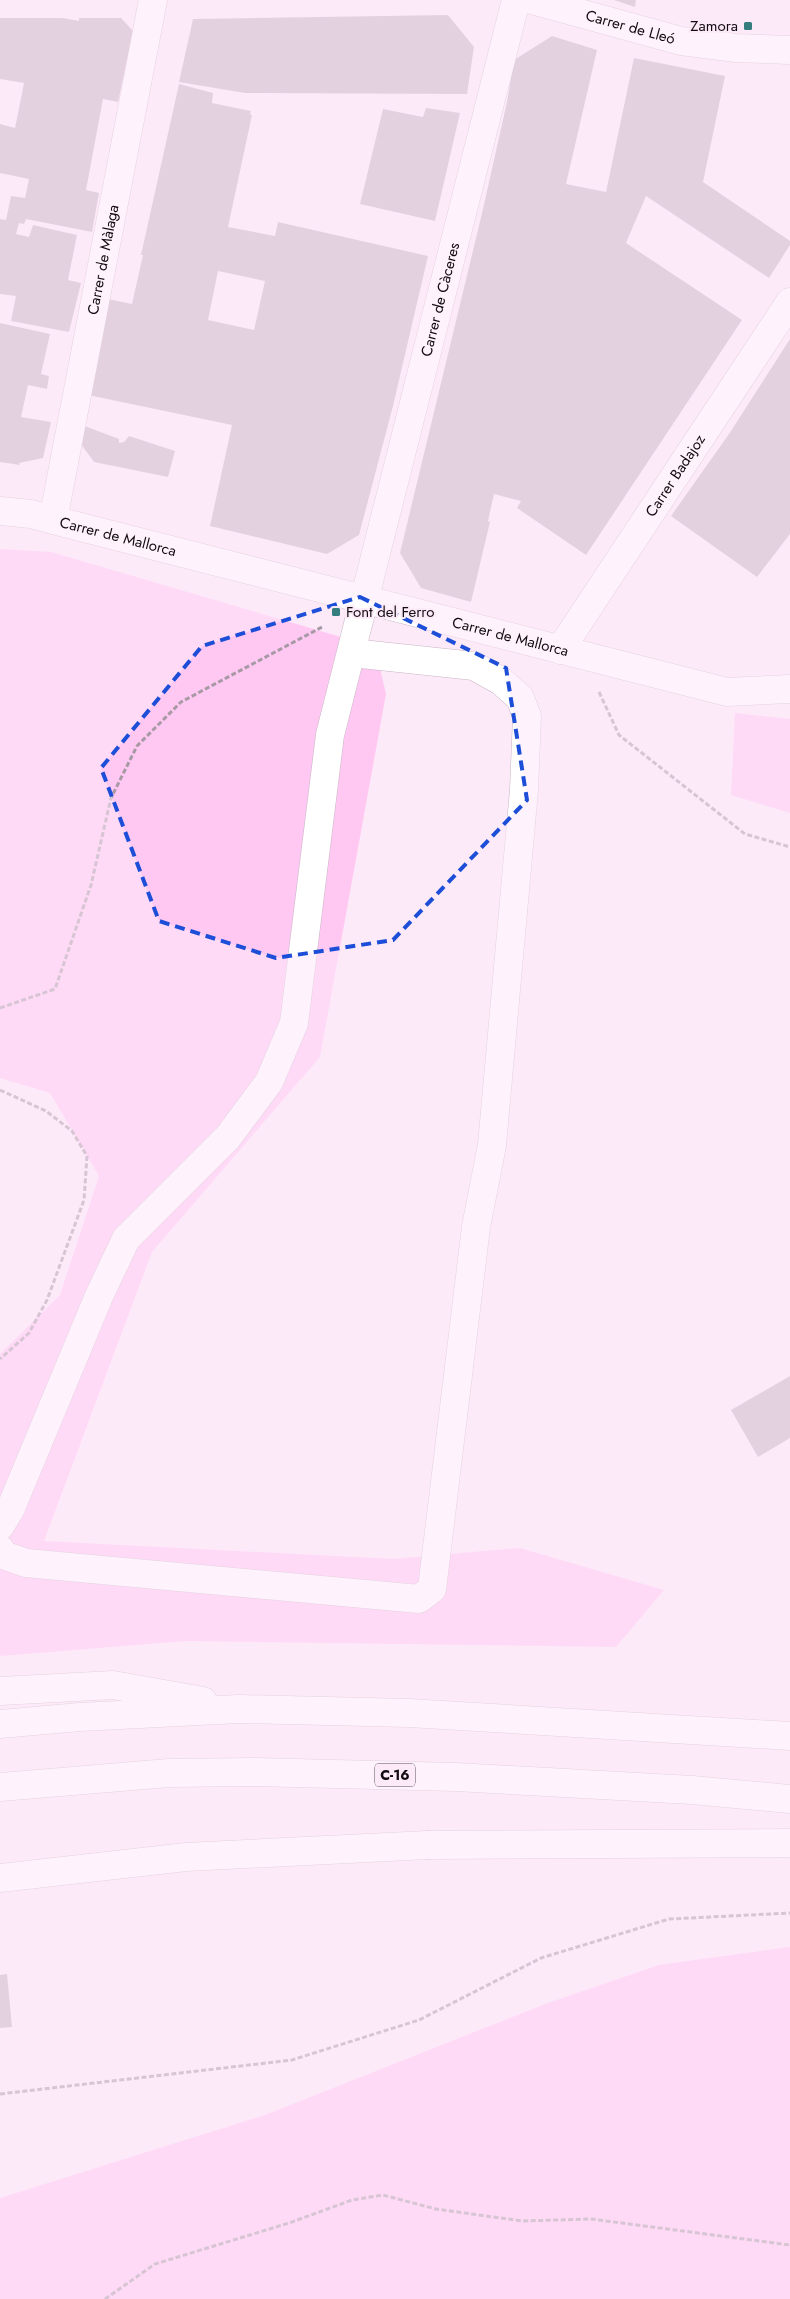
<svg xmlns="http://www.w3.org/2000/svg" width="790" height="2299" viewBox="0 0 790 2299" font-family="Jost,sans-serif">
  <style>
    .green { fill: #ffc8f3 }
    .building { fill: #c6b4c2; fill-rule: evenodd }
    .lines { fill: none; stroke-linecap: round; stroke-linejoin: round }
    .minor-casing { stroke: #c8b5c3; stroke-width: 29 }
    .highway-casing { stroke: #c8b5c3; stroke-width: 29 }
    .path { stroke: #a89aa5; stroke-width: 3; stroke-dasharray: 5 2.5; stroke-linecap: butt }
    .minor { stroke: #fff; stroke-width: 28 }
    .highway { stroke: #fff; stroke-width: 28 }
    .marked { fill: none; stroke: #1d4ed8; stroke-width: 4; stroke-dasharray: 10 6; stroke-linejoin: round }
    .poi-dot { fill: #357e7f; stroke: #fdeaf9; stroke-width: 2 }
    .labels { text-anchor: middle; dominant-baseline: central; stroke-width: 4; stroke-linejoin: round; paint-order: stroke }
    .shield { fill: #fdeaf9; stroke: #584f57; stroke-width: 1 }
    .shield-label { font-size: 14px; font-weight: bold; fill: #120c11 }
    .poi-label { font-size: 15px; fill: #120c11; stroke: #fdeaf9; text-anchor: end }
    .street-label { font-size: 15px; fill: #120c11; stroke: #fdeaf9 }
  </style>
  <rect width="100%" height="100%" fill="#fdeaf9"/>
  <path class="green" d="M0 549 51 552 375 647 386 694 320 1057 152 1252 44 1541 393 1559 520 1548 664 1590 616 1647 186 1641 0 1656V1354L60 1295 99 1176 50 1093 0 1078Z
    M735 713 790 719V813L731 795Z
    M790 1947V2299H0V2198L265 2115 545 2004 659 1965Z"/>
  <path class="building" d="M614 0H636L635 7Z
    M448 15 474 47 467 94 245 93 179 82 193 19Z
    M0 18H63L79 21V18H121L133 31 118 102 103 99 86 190 99 193 92 232 26 219 24 224 19 223 16 234 29 237 33 225 77 235 68 280 81 283 69 332 11 321 16 296 0 294V219L6 220 11 196 25 198 29 179 0 173V124L15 128 24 83 0 79Z
    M552 36 597 50 566 184 606 192 634 58 725 76 703 182 790 241V245L769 278 646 196 626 243 742 320 586 555 517 508 521 501 494 494 488 521 490 522 471 602 421 588 400 553 483 209 507 102 514 60Z
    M179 84 213 93 212 103 251 111 250 115H252L228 227 275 236 278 222 428 256 393 406 359 535 327 554 210 526 232 425 88 395 108 299 132 304 143 255H141ZM218 271 265 281 254 330 208 320Z
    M426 108 460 113 435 221 360 204 383 109 423 117Z
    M0 323 50 334 41 374 49 376 47 389 28 385 21 417 51 422 43 458 19 463 20 465 0 462Z
    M790 339V534L757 577 671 516 729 434Z
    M82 425 119 439V443L124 442 129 436 175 451 168 477 94 462 78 440Z
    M790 1376V1438L758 1457 731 1410Z
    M7 1974 12 2027 0 2028V1975Z"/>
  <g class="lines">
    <defs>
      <g id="minor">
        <path id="s1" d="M532 0 681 41 736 48 790 50"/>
        <path id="s2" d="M0 511 31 514 53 520 727 692 790 689"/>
        <path id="s3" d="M53 520 153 0"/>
        <path id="s4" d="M560 650 790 302"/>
        <path id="s5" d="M0 1526 10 1510 99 1296 126 1239 228 1137 269 1082 294 1023 330 735 516 0"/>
        <path d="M0 1549 3 1555 26 1563 419 1599 432 1589 476 1227 492 1145 524 790 527 716 520 698 501 681 474 666 352 653"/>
        <path d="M0 1878 186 1857 428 1845"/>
      </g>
      <path id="highway" d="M0 1691 113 1685 203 1701
        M0 1724 80 1717 239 1709 409 1713 790 1736
        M0 1787 169 1773 253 1772 456 1777 692 1790 790 1799
        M428 1845 790 1843"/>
    </defs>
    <use href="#minor" class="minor-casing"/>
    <use href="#highway" class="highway-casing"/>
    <path class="path" d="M599 692 619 735 745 834 790 847
      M0 1008 55 989 91 885 111 798 137 746 181 702 324 626
      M0 1090 46 1111 72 1131 87 1156 84 1200 47 1300 29 1333 0 1359
      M0 2094 292 2060 419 2020 541 1958 669 1919 790 1913
      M105 2299 155 2264 289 2223 352 2200 383 2195 436 2209 522 2221 591 2219 790 2245"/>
    <use href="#minor" class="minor"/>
    <use href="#highway" class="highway"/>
  </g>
  <path d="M0 0H790V2299H0ZM360 597 506 668 527 800 393 940 276 958 159 921 101 768 202 646Z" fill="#fdeaf9" fill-opacity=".55" fill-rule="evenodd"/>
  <path class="marked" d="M360 597 506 668 527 800 393 940 276 958 159 921 101 768 202 646Z"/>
  <g class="poi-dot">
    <rect x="743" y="21" width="10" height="10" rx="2.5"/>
    <rect x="331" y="607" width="10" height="10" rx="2.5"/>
  </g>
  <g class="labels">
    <rect class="shield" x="375" y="1763.5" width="40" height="23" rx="4"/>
    <g class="shield-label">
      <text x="395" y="1775">C-16</text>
    </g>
    <g class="poi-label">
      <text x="738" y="26">Zamora</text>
      <text x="346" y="612" text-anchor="start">Font del Ferro</text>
    </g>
    <g class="street-label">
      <text stroke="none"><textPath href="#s1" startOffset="102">Carrer de Lleó</textPath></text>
      <text stroke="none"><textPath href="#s3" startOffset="265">Carrer de Màlaga</textPath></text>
      <text stroke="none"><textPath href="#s5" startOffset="1330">Carrer de Càceres</textPath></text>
      <text stroke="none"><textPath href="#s4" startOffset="209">Carrer Badajoz</textPath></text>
      <text stroke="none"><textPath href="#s2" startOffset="121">Carrer de Mallorca</textPath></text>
      <text stroke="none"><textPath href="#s2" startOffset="526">Carrer de Mallorca</textPath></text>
    </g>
  </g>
</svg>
